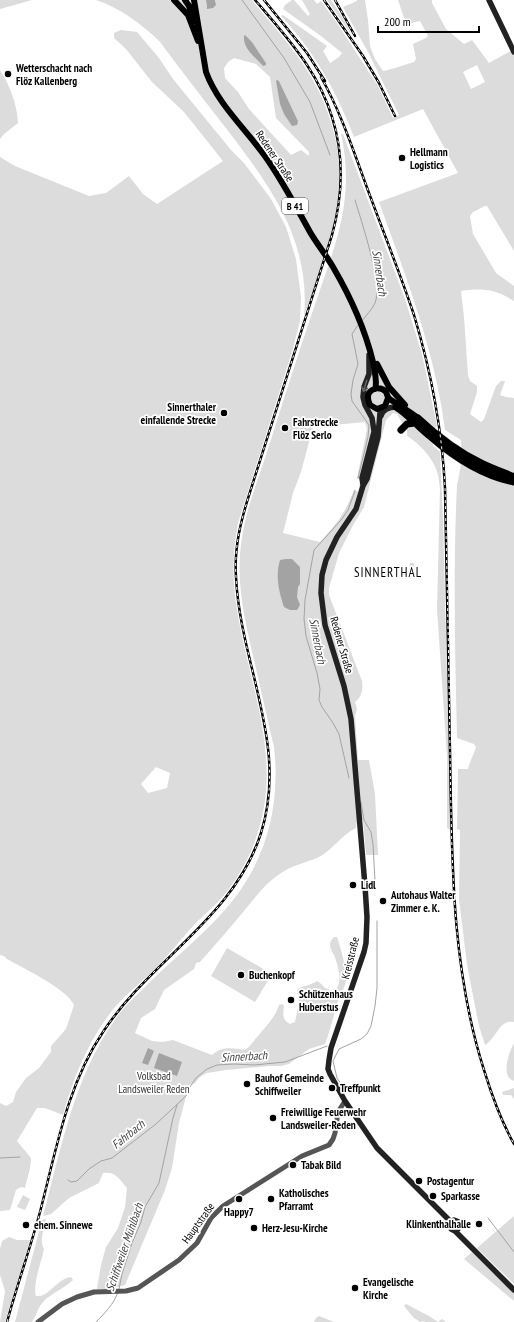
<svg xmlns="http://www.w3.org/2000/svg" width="514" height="1322" viewBox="0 0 514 1322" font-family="'PT Sans Narrow',sans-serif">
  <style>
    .green { fill: #dcdcdc; fill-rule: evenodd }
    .water { fill: #a3a3a3 }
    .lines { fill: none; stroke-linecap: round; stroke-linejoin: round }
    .stream { stroke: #a3a3a3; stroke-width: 1 }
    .primary-casing { stroke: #dbdbdb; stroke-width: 7 }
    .trunk-casing { stroke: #dbdbdb; stroke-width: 8 }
    .tertiary { stroke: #555; stroke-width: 5 }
    .secondary { stroke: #222; stroke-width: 5.5 }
    .primary { stroke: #000; stroke-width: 6 }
    .trunk { stroke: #000; stroke-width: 7 }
    .rail-casing { stroke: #000; stroke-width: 2.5 }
    .rail { stroke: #fff; stroke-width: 1; stroke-dasharray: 3; stroke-linecap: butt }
    .oneway { stroke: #646464 }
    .poi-dot { fill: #000; stroke: #fff; stroke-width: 1.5 }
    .labels { text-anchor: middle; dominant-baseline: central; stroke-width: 3.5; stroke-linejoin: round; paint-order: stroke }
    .shield { fill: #fff; stroke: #4c4c4c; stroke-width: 1 }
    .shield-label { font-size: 10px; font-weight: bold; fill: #000 }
    .poi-label { font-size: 11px; font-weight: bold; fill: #000; stroke: #fff; text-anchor: start }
    .street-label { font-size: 11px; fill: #000; stroke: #fff }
    .park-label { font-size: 11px; fill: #333; stroke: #fff }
    .water-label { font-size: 12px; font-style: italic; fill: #444; stroke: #fff }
    .quarter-label { font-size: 13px; letter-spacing: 1px; fill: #000; stroke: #fff }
  </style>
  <rect width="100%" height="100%" fill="#fff"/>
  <path class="green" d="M0 0H32L0 9Z
    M96 0H206V7L216 2 215 0H252C270 22 289 43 305 67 328 102 343 148 339 190 336 233 318 275 304 316 311 240 269 184 225 127 203 99 181 70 160 42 142 24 120 8 96 0ZM245 36 252 42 266 63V65H262ZM234 58 256 64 270 77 276 118 309 152V156L301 150 291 155 249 109 238 92 225 78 224 68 228 62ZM279 81 298 121 280 104Z
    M292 0H294L308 16 310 14 302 0H314L317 4 321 1 337 23 378 86 393 118 399 115 368 52 343 7 357 1V0H365L368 20 370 46 375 59 383 71C386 71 411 63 414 62 415 61 415 60 416 59L413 44 426 38 428 36 420 21 406 24 398 0H432V3L446 29 464 44 472 40 489 63 514 49V251L487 206H485L473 212 470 216 473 234 496 273 514 286V301C495 289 482 288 461 291L464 317 468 375 470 381 477 386V392L470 414 481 422 484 419 496 386 501 381H505L500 395 506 397 514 398V1022C499 1019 497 1038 485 1045L479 1026 467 965 459 899 460 830 457 829 458 769H468C470 760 474 755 476 747L474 744 457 738C455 653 453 569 457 485 461 470 462 455 461 440L445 430C435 351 406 277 379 202L458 173 423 109 354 137C336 91 315 52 281 16L283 15 327 46 323 51 330 63 339 57 342 53 321 36 283 9 285 5ZM477 65 485 82 471 89 463 72Z
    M327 0H331L343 18 353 37Z
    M121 30 137 32 159 58 173 79 231 150 244 163 271 199 286 227 296 259 301 297 300 321 292 352 238 523C233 550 232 576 236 603 247 682 284 755 257 835 249 860 235 884 217 903 209 911 200 918 193 926 179 941 167 957 153 971 138 985 120 999 108 1016 87 1044 72 1081 63 1115L45 1108H37L17 1141 31 1158C31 1169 27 1178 25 1188L21 1187 16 1190 10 1210 0 1211V1103L6 1106 13 1102 16 1092 26 1078 39 1068 51 1052V1046L66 1029 74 1005C67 989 23 968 7 959L4 956 0 955V157L15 166 89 196 106 193 129 176 143 194 157 204 223 161 184 112 152 82 126 49 114 38V33ZM156 767 170 773 167 788 148 793 141 784Z
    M0 70C10 86 17 104 18 123L4 134 0 139Z
    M341 134H343L405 299 422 354 437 426 435 428 433 446 440 452 443 519 451 830 448 829 447 827V757L437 609 440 488C439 484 439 479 438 475 435 460 420 444 407 436V431L397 414 393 413 386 420 364 507 352 527 339 553 329 588V595L362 681C363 689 362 697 355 702L357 709 355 716 358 760H369L375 794 378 855H366L363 820H357L356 828C341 835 331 852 317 858 307 862 295 865 286 870 269 879 256 896 244 911 230 928 215 945 200 962L196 963 194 969 164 990 155 1009 141 1018 135 1033 152 1041 163 1042 173 1040 212 1055C222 1046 232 1048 245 1050 251 1046 253 1041 258 1036 266 1026 275 1018 279 1005L282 1004 284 1006C283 1014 282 1020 290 1024L295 1022 299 1002 297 989C304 985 310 986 317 981L320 983 325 988 333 991C344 986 338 967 335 957 333 953 330 949 330 945 330 941 332 939 334 937H337C341 949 347 969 346 981 345 987 341 993 339 998 334 1013 331 1029 325 1044L309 1049 289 1064 281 1066H270L226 1070 207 1073 200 1077 195 1083 189 1085 179 1123 172 1168 165 1190 125 1285 111 1289H97L101 1265 106 1247 118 1228 125 1207 127 1188C119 1179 116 1171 103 1173L99 1183 69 1198 51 1214 43 1216C61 1149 74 1078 114 1021 123 1007 139 993 151 981 174 958 201 937 223 912 265 866 281 808 274 747 268 723 263 698 257 673 247 629 234 583 242 538 246 509 258 480 267 452 282 405 297 357 313 310 334 248 356 201 341 134ZM365 422 367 429 357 478 360 480 361 477 358 492 354 489C347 511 335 526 320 542L283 533 293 493 301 472 313 427Z
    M410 563H414L415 576H408Z
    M227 948 272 974 255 1002 211 976Z
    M514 1043V1081C500 1077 509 1052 514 1043Z
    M514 1088V1099L511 1095H503L502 1092Z
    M23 1195 30 1199 25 1210 17 1207Z
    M514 1216V1284L477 1248Z
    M45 1219 46 1220C44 1229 39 1240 44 1249 42 1260 32 1286 36 1296 49 1298 56 1279 71 1277L73 1280C70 1284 50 1295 45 1300 38 1306 37 1315 32 1322H15L42 1220Z
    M9 1237 17 1240H30L5 1322H0L5 1291 0 1275V1249L2 1241Z
    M472 1252 514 1293V1301L464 1259Z
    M406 1304 429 1316 438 1322 442 1319 446 1322H426L423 1321 420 1322 413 1317 404 1306Z
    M319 1316 334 1322H314L316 1318Z"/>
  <path class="water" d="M206 0H215L216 5 213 8 207 9Z
    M245 35 252 42 266 63V65L263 66C255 57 243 49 244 36Z
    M277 80 279 81 298 121 297 125 292 126 284 114 280 104 276 81Z
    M286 559H292L300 567V584L298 587 297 597 300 605 297 610H290L284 607C279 592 275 576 280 560Z
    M148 1048 154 1051 148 1065 142 1063Z
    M159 1053 182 1062 177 1076 154 1068Z"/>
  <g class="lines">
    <path class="stream" d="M242 0 284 58 310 102 330 155
      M355 200C361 220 383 285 375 303 372 310 366 315 362 321
      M358 478 368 437 369 425 352 401 351 394 353 380 358 364 352 334 358 325
      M349 778 339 734 333 723 322 707 319 700 320 689 317 673 306 636 304 619 305 600 314 550 342 519 348 510 355 491
      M361 802 364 820 371 832 373 844 375 881
      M345 1090 337 1078 333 1061 339 1049 361 1039 367 1034 371 1026 375 1006 377 988V921
      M0 1158 20 1157
      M68 1180 71 1182 77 1181 89 1169 101 1161 112 1158 156 1124 186 1096 190 1087 196 1078 207 1069 217 1065 234 1064 254 1065 285 1062 327 1046
      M488 1218 514 1252
      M119 1289 122 1274 132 1243 141 1222 145 1207 159 1183 173 1118 177 1105
      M96 1322C104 1314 114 1304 118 1292"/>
    <defs>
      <path id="primary" d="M174 0 188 15 198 41
        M185 0 189 6 194 21
        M194 0 206 72C218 105 247 130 267 159 283 182 296 207 310 232 317 244 326 255 333 267 350 296 365 329 373 362 374 370 378 381 375 389
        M377 364 389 387 405 405
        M388 398 385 406 377 409 370 405C368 401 367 397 369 393 373 387 382 387 386 392 388 396 387 398 391 400 400 406 409 411 418 418"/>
      <path id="trunk" d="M396 407C409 415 419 428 431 437 454 457 484 476 514 482
        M418 418C437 436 458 452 483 464 493 469 504 472 514 477
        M401 430 407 424 415 423"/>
    </defs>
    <use href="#primary" class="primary-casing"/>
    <use href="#trunk" class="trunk-casing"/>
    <path class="tertiary" d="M38 1322 62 1304 77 1297 94 1292 126 1291 138 1288 179 1260 197 1243 211 1218 223 1206 302 1156 329 1145 333 1139 335 1133 338 1112 345 1101"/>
    <path class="secondary" d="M489 0 514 52
      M369 355V374L364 387 363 397 365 405 372 418 374 431
      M381 408 380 413 378 437 367 479 363 486 356 509 337 537 326 560 322 575 321 593 325 625 344 686 351 719 365 886 367 917 366 943 364 952 331 1048 329 1060 328 1069 330 1074 345 1101 377 1148 451 1222
      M381 416C383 409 389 407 396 407
      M363 485 362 478 375 428
      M455 1231 458 1229 460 1226 459 1222 454 1220 449 1224 451 1229 455 1231 514 1290"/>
    <use href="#primary" class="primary"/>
    <use href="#trunk" class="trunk"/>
    <defs>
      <path id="rail" d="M264 0 307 53 325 81
        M324 0 363 56 379 83 395 116
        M335 0 355 36
        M321 77C343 116 356 159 372 201 386 239 401 276 414 315 431 371 442 429 445 488 447 576 449 664 450 752 452 859 451 967 484 1070 492 1096 501 1121 514 1144
        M7 1322C17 1285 30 1249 40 1212 56 1151 67 1085 103 1032 150 960 234 918 261 833 289 745 240 664 236 577 234 547 241 520 250 492L332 235C349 174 342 118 307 65 292 42 273 21 255 0"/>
    </defs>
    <use href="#rail" class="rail-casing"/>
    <use href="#rail" class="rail"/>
  </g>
  <defs><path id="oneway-shaft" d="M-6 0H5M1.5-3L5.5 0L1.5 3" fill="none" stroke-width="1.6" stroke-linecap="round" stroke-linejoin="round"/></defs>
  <use class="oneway" href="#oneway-shaft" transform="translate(365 386) rotate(107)"/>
  <g class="poi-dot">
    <circle cx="8" cy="74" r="4"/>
    <circle cx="402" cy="158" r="4"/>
    <circle cx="224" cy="413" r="4"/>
    <circle cx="285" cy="428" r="4"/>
    <circle cx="353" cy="885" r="4"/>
    <circle cx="383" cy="901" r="4"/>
    <circle cx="241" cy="975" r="4"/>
    <circle cx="291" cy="1000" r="4"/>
    <circle cx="247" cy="1084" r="4"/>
    <circle cx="332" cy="1088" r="4"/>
    <circle cx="273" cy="1118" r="4"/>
    <circle cx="293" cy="1165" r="4"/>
    <circle cx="419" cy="1181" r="4"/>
    <circle cx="433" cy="1196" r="4"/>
    <circle cx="239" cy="1199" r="4"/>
    <circle cx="271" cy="1199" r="4"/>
    <circle cx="479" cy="1224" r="4"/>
    <circle cx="26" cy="1225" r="4"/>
    <circle cx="254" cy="1228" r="4"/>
    <circle cx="355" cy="1288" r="4"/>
  </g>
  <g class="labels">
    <rect class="shield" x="282" y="198" width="26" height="16" rx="3"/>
    <g class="shield-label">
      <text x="295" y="206">B 41</text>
    </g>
    <g class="poi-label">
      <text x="16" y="68">Wetterschacht nach<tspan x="16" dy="13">Flöz Kallenberg</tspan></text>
      <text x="410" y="152">Hellmann<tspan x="410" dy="13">Logistics</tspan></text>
      <text x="216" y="407" text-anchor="end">Sinnerthaler<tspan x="216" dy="13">einfallende Strecke</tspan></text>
      <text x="293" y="422">Fahrstrecke<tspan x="293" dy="13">Flöz Serlo</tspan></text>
      <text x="361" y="885">Lidl</text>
      <text x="391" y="895">Autohaus Walter<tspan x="391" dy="13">Zimmer e. K.</tspan></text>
      <text x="249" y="975">Buchenkopf</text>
      <text x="299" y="994">Schützenhaus<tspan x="299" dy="13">Huberstus</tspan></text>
      <text x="255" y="1078">Bauhof Gemeinde<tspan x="255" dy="13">Schiffweiler</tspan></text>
      <text x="340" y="1088">Treffpunkt</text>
      <text x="281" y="1112">Freiwillige Feuerwehr<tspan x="281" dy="13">Landsweiler-Reden</tspan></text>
      <text x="301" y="1165">Tabak Bild</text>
      <text x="427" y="1181">Postagentur</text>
      <text x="279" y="1193">Katholisches<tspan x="279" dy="13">Pfarramt</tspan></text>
      <text x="441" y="1196">Sparkasse</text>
      <text x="239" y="1212" text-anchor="middle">Happy7</text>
      <text x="471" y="1224" text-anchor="end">Klinkenthalhalle</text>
      <text x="34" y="1225">ehem. Sinnewe</text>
      <text x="262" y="1228">Herz-Jesu-Kirche</text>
      <text x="363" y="1282">Evangelische<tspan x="363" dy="13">Kirche</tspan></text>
    </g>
    <g class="street-label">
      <text transform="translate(275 156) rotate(56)">Redener Straße</text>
      <text transform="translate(342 645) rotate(74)">Redener Straße</text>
      <text transform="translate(350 958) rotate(-76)">Kreisstraße</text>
      <text transform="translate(198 1223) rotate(-54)">Hauptstraße</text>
    </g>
    <g class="park-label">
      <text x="154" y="1076">Volksbad<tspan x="154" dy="13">Landsweiler Reden</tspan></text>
    </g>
    <g class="water-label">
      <text transform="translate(380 273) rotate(82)">Sinnerbach</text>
      <text transform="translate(318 641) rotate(79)">Sinnerbach</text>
      <text transform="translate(244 1056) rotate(-3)">Sinnerbach</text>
      <text transform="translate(128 1134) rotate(-39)">Fahrbach</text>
      <text transform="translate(124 1247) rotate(-71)">Schiffweiler Mühlbach</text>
    </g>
    <g class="quarter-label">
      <text x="388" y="572">SINNERTHAL</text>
    </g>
  </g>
  <path d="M378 26v6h101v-6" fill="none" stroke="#000000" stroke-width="2"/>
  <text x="384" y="26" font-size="12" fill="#000000" stroke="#ffffff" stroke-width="3" paint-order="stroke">200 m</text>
</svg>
